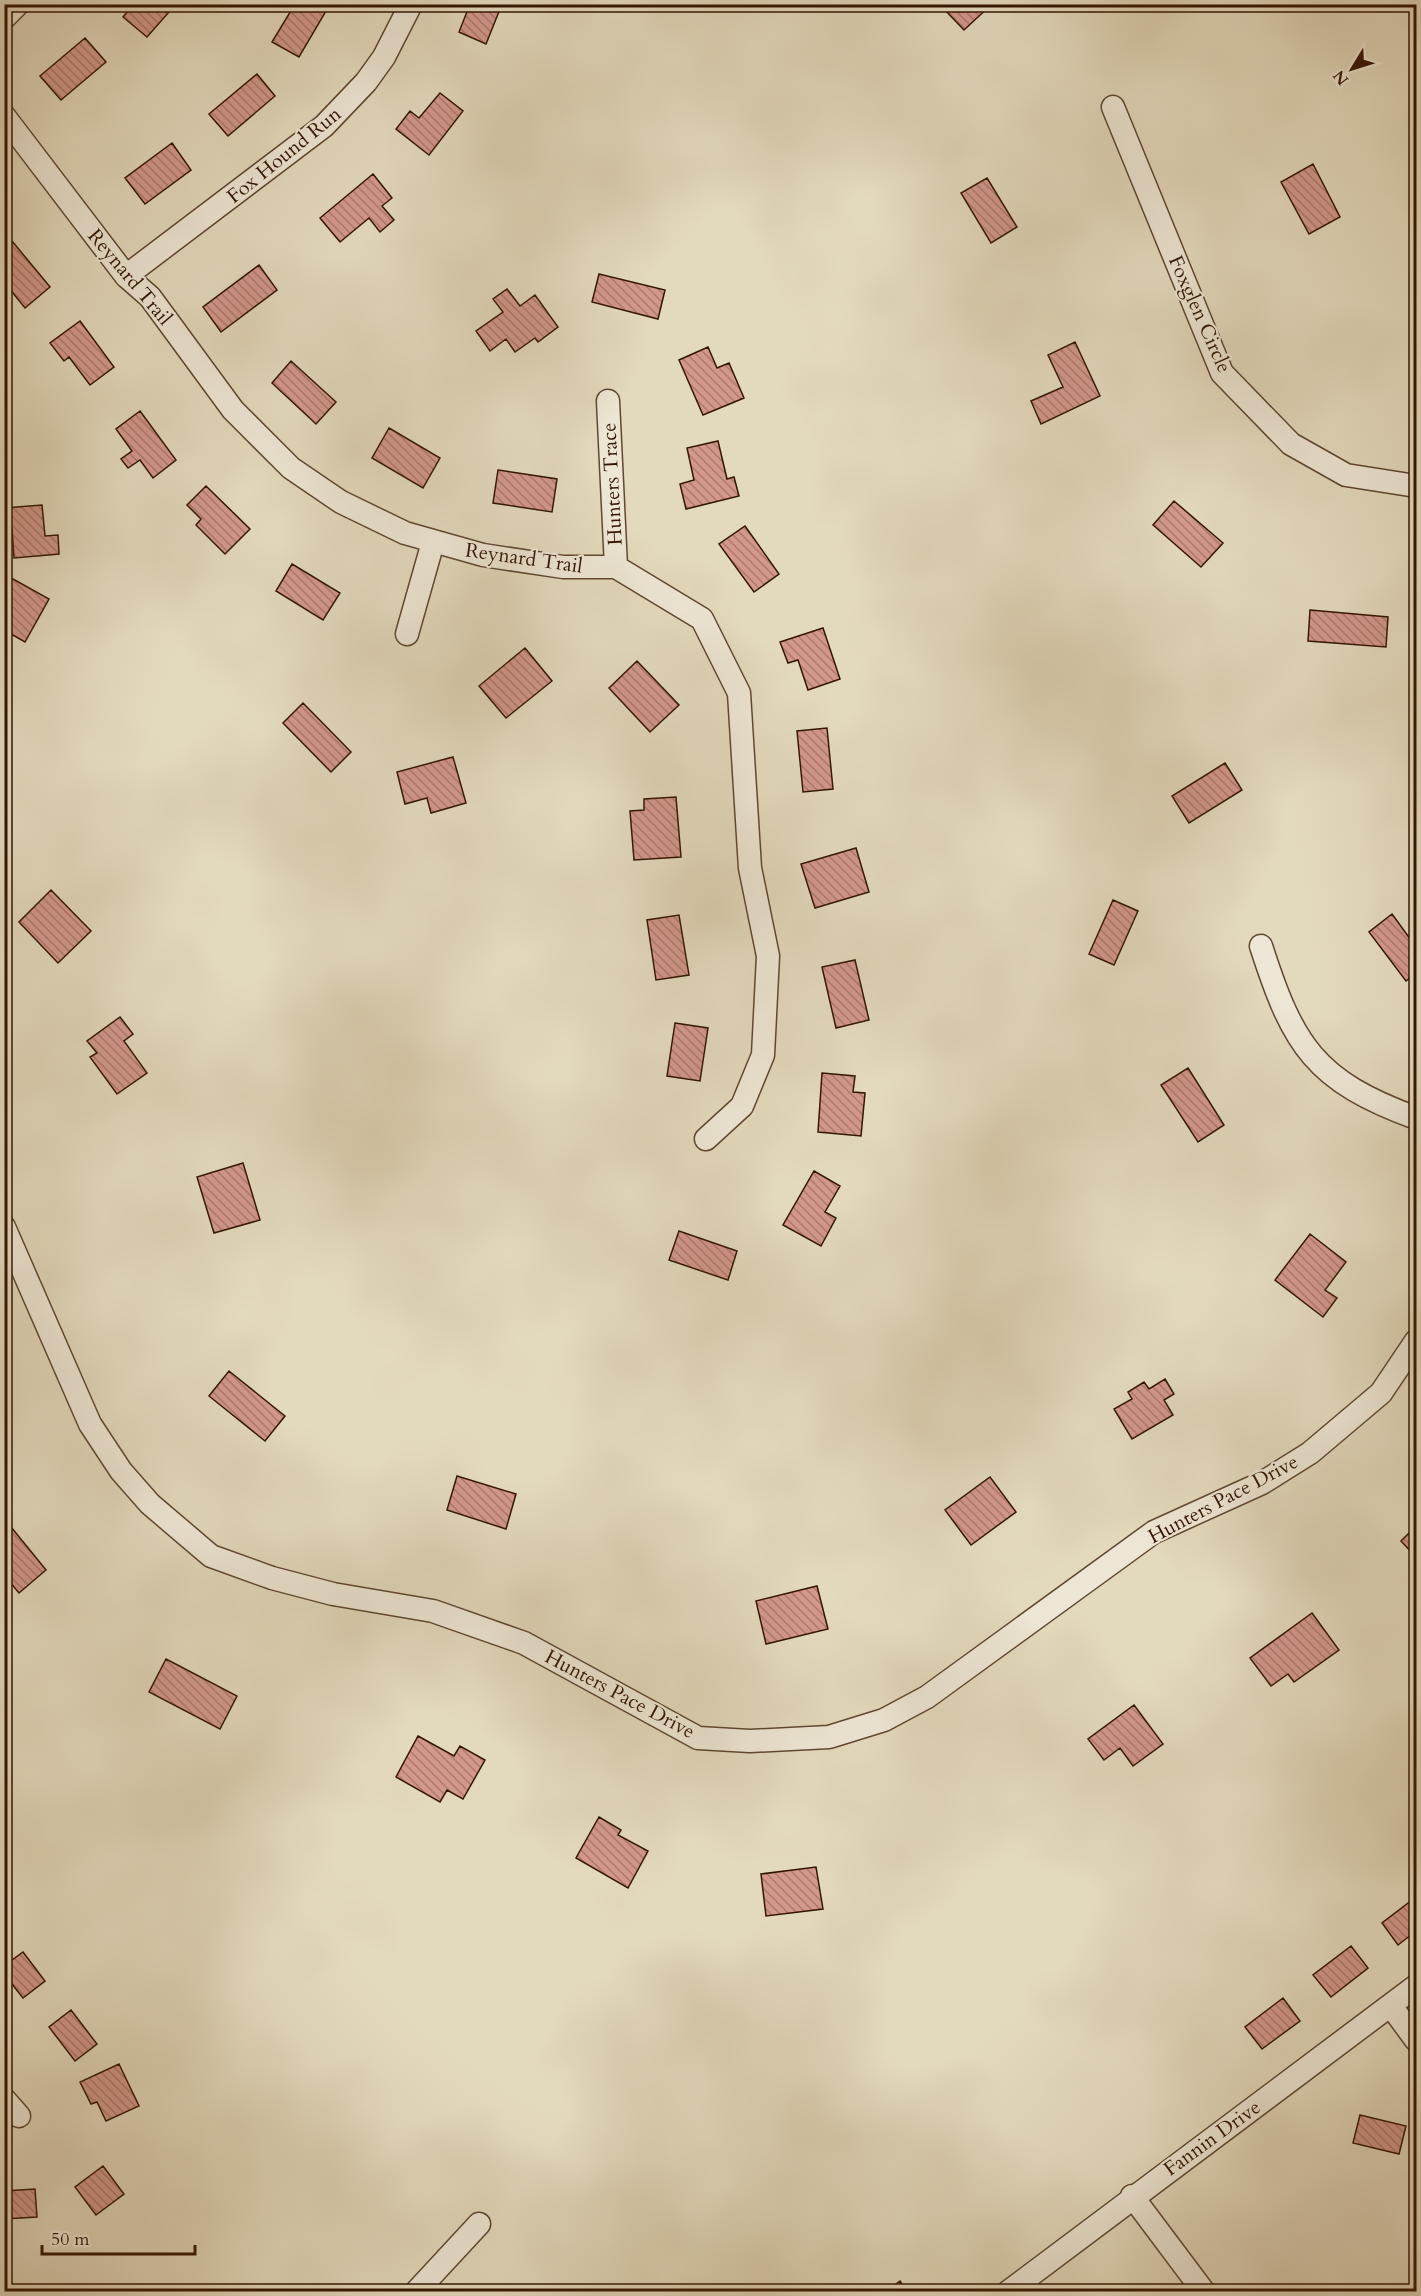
<svg xmlns="http://www.w3.org/2000/svg" width="1421" height="2296" viewBox="0 0 1421 2296" font-family="Cardo,serif">
  <style>
    .building { fill: url(#building-back-hatch); stroke: #331602; stroke-width: 1.5 }
    .lines { fill: none; stroke-linecap: round; stroke-linejoin: round }
    .minor-casing { stroke: #5f4731; stroke-width: 25 }
    .minor { stroke: #ede6d4; stroke-width: 22 }
    .labels { text-anchor: middle; dominant-baseline: central; stroke-width: 4.5; stroke-linejoin: round; paint-order: stroke }
    .street-label { font-size: 20px; fill: #331602; stroke: #ede6d4 }
  </style>
  <defs>
    <pattern id="building-back-hatch" width="6" height="6" patternUnits="userSpaceOnUse" patternTransform="scale(1.5)"><rect width="6" height="6" fill="#d3978c"/><path d="M-1 5l2 2M0 0l6 6M5-1l2 2" fill="none" stroke="#ac7a70"/></pattern>
  </defs>
  <rect width="100%" height="100%" fill="#e3d9bd"/>
  <filter id="stains"><feTurbulence type="fractalNoise" baseFrequency=".00333" numOctaves="4"/><feColorMatrix values="0 0 0 0 .2 0 0 0 0 .09 0 0 0 0 .02 0 0 0 .5 -.17"/></filter>
  <radialGradient id="worn" r=".72"><stop offset=".6" stop-color="#630" stop-opacity="0"/><stop offset="1" stop-color="#630" stop-opacity=".3"/></radialGradient>
  <path class="building" d="M134 4H176L147 37 123 17Z
    M295 4 329 6 299 57 272 42Z
    M470 4H502L486 44 459 32Z
    M947 4H992L964 30 943 8Z
    M85 38 106 62 61 100 40 76Z
    M257 74 275 96 228 136 209 114Z
    M440 93 463 111 429 155 396 129 410 111 419 118Z
    M172 143 191 170 145 204 125 178Z
    M1313 164 1340 217 1309 234 1281 182Z
    M373 174 392 198 382 206 394 220 380 232 369 218 340 242 320 218Z
    M987 178 1017 227 991 243 961 193Z
    M12 241 50 287 25 308 4 282V247Z
    M259 265 277 290 221 332 203 307Z
    M599 274 665 290 658 319 592 302Z
    M507 289 520 306 535 295 558 327 538 342 535 338 515 352 506 339 490 351 476 331 503 312 493 299Z
    M80 321 114 367 90 385 69 357 64 361 50 343Z
    M1075 342 1100 396 1041 424 1031 401 1063 387 1048 355Z
    M708 347 717 368 729 363 744 398 703 415 679 360Z
    M291 361 336 402 316 424 272 383Z
    M140 411 176 460 153 478 140 460 128 468 121 459 132 451 116 429Z
    M389 428 440 458 423 488 372 458Z
    M718 441 727 479 734 477 739 496 686 509 680 484 694 480 687 448Z
    M498 470 557 479 552 512 493 503Z
    M206 486 250 529 225 554 196 525 201 519 187 505Z
    M1174 501 1223 543 1201 567 1153 525Z
    M42 505 45 536 58 535 59 554 14 558 12 529 4 530V508Z
    M745 526 779 574 754 592 719 544Z
    M292 564 340 593 323 620 276 591Z
    M4 574 49 599 25 642 4 630Z
    M1310 610 1388 617 1386 647 1308 641Z
    M823 628 840 679 808 690 798 660 788 663 780 642Z
    M525 648 552 681 506 718 479 686Z
    M637 661 679 705 650 732 609 688Z
    M303 703 351 752 331 772 283 723Z
    M827 728 833 789 803 792 797 731Z
    M453 757 466 803 431 813 427 798 405 804 397 772Z
    M1225 763 1242 790 1189 823 1172 796Z
    M676 797 681 857 634 860 630 811 644 810V799Z
    M856 848 869 892 815 908 801 864Z
    M51 890 91 931 58 963 19 922Z
    M1113 900 1138 911 1114 965 1089 954Z
    M1392 914 1416 947V973L1406 981 1369 932Z
    M679 915 689 975 656 980 647 920Z
    M855 960 869 1020 836 1028 822 967Z
    M120 1017 133 1034 124 1041 147 1073 117 1094 90 1057 97 1053 87 1041Z
    M675 1023 708 1028 700 1081 667 1076Z
    M1188 1068 1224 1125 1198 1142 1161 1085Z
    M822 1073 855 1076 853 1092 865 1093 861 1136 818 1132Z
    M243 1163 260 1220 214 1233 197 1177Z
    M814 1171 840 1186 825 1212 836 1218 821 1246 783 1225Z
    M679 1231 737 1251 728 1280 669 1260Z
    M1310 1234 1346 1262 1325 1290 1337 1298 1323 1317 1275 1280Z
    M229 1371 285 1416 265 1441 209 1396Z
    M1165 1379 1174 1394 1164 1400 1173 1415 1132 1439 1114 1409 1132 1399 1128 1392 1144 1382 1149 1389Z
    M457 1476 516 1494 506 1529 447 1510Z
    M990 1477 1016 1512 971 1545 945 1510Z
    M7 1522 46 1570 19 1593 4 1575V1524Z
    M1416 1526V1557L1401 1541Z
    M817 1586 828 1629 766 1644 756 1601Z
    M1312 1613 1339 1650 1294 1682 1288 1674 1271 1686 1250 1658Z
    M166 1659 237 1696 220 1729 149 1692Z
    M1134 1705 1163 1744 1133 1766 1120 1748 1104 1760 1088 1739Z
    M418 1736 454 1756 460 1746 485 1760 463 1799 447 1790 440 1802 396 1777Z
    M599 1817 621 1830 618 1835 648 1851 628 1888 576 1858Z
    M816 1867 823 1909 766 1916 761 1874Z
    M1416 1897V1931L1398 1945 1382 1923Z
    M1351 1946 1368 1968 1331 1997 1313 1975Z
    M23 1952 45 1981 23 1998 4 1974V1966Z
    M1283 1998 1300 2021 1262 2049 1245 2027Z
    M71 2010 97 2044 75 2061 49 2027Z
    M119 2064 139 2106 106 2121 97 2102 91 2104 80 2082Z
    M1360 2115 1406 2126 1399 2154 1353 2143Z
    M103 2166 124 2194 96 2215 75 2187Z
    M35 2189 37 2217 4 2219V2191Z
    M900 2281 907 2292H885Z"/>
  <g class="lines">
    <defs>
      <path id="minor" d="M4 18 18 4
        M1113 107 1222 373 1291 444 1346 475 1416 486
        M4 116 126 276 150 297 233 410 291 468 341 502 405 533 483 555 563 567H616L702 619 739 693 750 868 768 956 763 1055 742 1106 706 1139
        M126 276 324 126 366 82 384 57 411 4
        M608 401 616 567
        M407 634 433 542
        M1261 946C1293 1046 1315 1081 1416 1118
        M4 1227 90 1424 121 1471 150 1504 211 1556 272 1578 333 1594 433 1611 524 1643 698 1738 750 1741 829 1737 884 1720 927 1697 1154 1532 1262 1483 1310 1453 1381 1393 1416 1341
        M1391 2006 1416 2040
        M4 2099 19 2116
        M1132 2196 1204 2292
        M416 2292 479 2224
        M1008 2292 1416 1986"/>
    </defs>
    <use href="#minor" class="minor-casing"/>
    <use href="#minor" class="minor"/>
  </g>
  <g class="labels">
    <g class="street-label">
      <text transform="translate(284 155) rotate(-39)">Fox Hound Run</text>
      <text transform="translate(130 277) rotate(50)">Reynard Trail</text>
      <text transform="translate(1200 314) rotate(66)">Foxglen Circle</text>
      <text transform="translate(612 484) rotate(-93)">Hunters Trace</text>
      <text transform="translate(524 558) rotate(8)">Reynard Trail</text>
      <text transform="translate(1223 1499) rotate(-28)">Hunters Pace Drive</text>
      <text transform="translate(620 1694) rotate(28)">Hunters Pace Drive</text>
      <text transform="translate(1212 2138) rotate(-36)">Fannin Drive</text>
    </g>
  </g>
  <rect width="1421" height="2296" fill="none" stroke="#e3d9bd" stroke-width="24"/>
  <rect x="6" y="6" width="1409" height="2284" fill="none" stroke="#331602" stroke-width="3"/>
  <rect x="12" y="12" width="1397" height="2272" fill="none" stroke="#331602" stroke-width="1.5"/>
  <g transform="translate(1352 69) rotate(232)" stroke="#ede6d4" stroke-width="4.5" paint-order="stroke">
  <path d="M0-4.5L10 22L0 15L-10 22Z" fill="#331602"/>
  <text y="-9" font-size="16" font-weight="bold" text-anchor="middle" fill="#331602">N</text>
  </g>
  <path d="M42 2245v9h153v-9" fill="none" stroke="#331602" stroke-width="3"/>
  <text x="51" y="2245" font-size="18" fill="#331602" stroke="#ede6d4" stroke-width="4.5" paint-order="stroke">50 m</text>
  <rect width="100%" height="100%" filter="url(#stains)"/>
  <rect width="100%" height="100%" fill="url(#worn)"/>
</svg>
